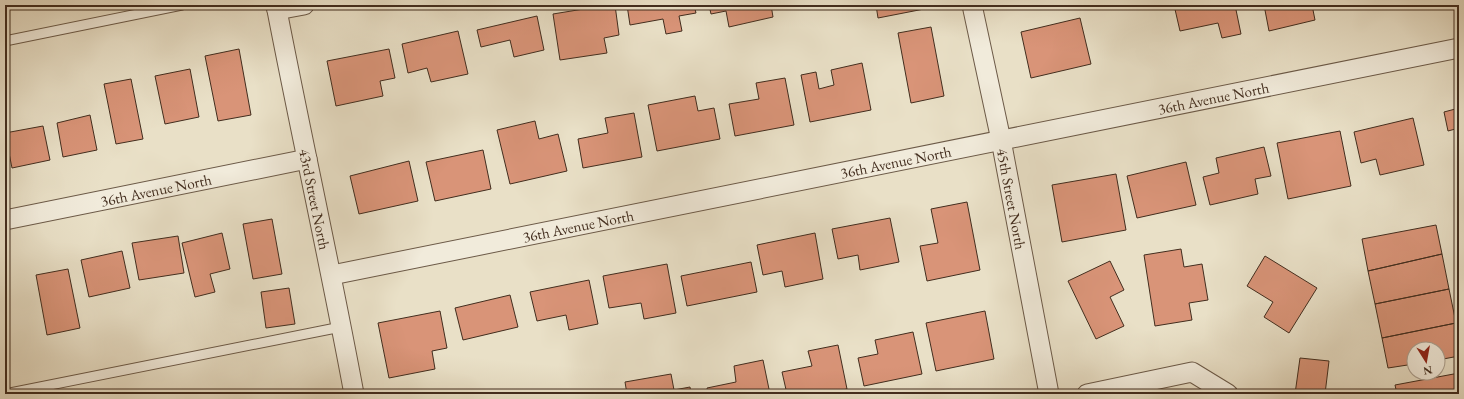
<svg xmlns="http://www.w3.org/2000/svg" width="1464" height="399" viewBox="0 0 1464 399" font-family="'EB Garamond',serif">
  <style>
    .building { fill: #d99478; stroke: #422d1e }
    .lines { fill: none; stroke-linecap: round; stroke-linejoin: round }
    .lane-casing { stroke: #6c5a48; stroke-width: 11 }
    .street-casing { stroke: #6c5a48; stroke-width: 21 }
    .lane { stroke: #f1ebdb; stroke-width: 9 }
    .street { stroke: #f1ebdb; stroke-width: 19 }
    .labels { text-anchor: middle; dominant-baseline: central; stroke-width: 3; stroke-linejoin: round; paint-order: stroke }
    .street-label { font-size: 15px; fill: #422d1e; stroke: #f1ebdb }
  </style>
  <rect width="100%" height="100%" fill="#e9e0c7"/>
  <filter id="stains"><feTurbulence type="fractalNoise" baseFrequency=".005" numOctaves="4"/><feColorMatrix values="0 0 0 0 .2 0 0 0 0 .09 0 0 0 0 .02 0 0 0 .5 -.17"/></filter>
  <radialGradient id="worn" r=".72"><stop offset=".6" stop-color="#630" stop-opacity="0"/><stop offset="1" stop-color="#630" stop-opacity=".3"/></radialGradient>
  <path class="building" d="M608 5H615L619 35 604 38 607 53 560 60 553 14Z
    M627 5H694L696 13 679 16 682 31 666 34 663 19 630 25Z
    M709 5H771L773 17 729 27 726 11 711 14Z
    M876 5H924V9L878 18Z
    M1174 5H1235L1241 34 1222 38 1218 23 1180 31Z
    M1264 5H1312L1315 20 1269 31Z
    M537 16 544 50 514 57 510 40 481 47 477 30Z
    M1080 18 1091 64 1031 78 1021 32Z
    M931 27 944 96 911 103 898 33Z
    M458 31 468 74 431 82 427 68 408 73 402 44Z
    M239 49 251 115 218 121 205 56Z
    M389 49 395 78 380 81 383 96 336 106 327 61Z
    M862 63 871 110 810 122 801 75 816 72 819 89 834 85 831 70Z
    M190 69 199 117 165 124 155 76Z
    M785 78 794 125 735 136 729 104 759 99 756 83Z
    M131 79 143 139 116 144 104 84Z
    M695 96 698 111 714 108 720 139 657 151 648 105Z
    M1459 108V128L1448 131 1444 112Z
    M634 113 642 157 583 168 578 139 608 133 605 118Z
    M90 115 97 150 63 157 57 123Z
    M1413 118 1424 165 1380 175 1376 159 1361 163 1354 132Z
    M535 121 539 139 558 134 567 171 510 184 497 130Z
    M43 126 50 160 12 168 5 133Z
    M1340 131 1351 186 1288 199 1277 143Z
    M1264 147 1271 176 1255 179 1258 194 1210 205 1203 177 1219 173 1216 158Z
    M483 150 491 189 435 201 426 162Z
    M409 161 418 201 359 214 350 176Z
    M1186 162 1196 205 1137 218 1127 176Z
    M1116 174 1126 230 1062 242 1052 185Z
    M967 202 980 270 927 281 920 246 938 243 931 209Z
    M890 218 899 262 860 270 858 255 838 259 832 229Z
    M272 219 282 274 253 279 243 224Z
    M1436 225 1442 254 1368 271 1362 239Z
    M222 233 230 269 210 274 215 292 195 297 182 243Z
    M815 233 823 279 785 287 782 271 763 275 757 245Z
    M178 236 184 273 139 280 132 243Z
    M1181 249 1184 267 1202 264 1208 300 1189 303 1192 320 1155 326 1144 255Z
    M122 251 130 288 89 297 81 260Z
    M1442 254 1449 289 1375 304 1368 271Z
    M1265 256 1317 288 1289 333 1264 317 1273 302 1247 286Z
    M1110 261 1124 290 1110 297 1124 326 1096 339 1068 281Z
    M751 262 757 292 687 306 681 276Z
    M667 264 676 313 644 319 641 303 609 308 603 276Z
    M68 269 80 328 47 335 36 275Z
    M589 280 598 324 569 330 566 315 537 321 530 292Z
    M289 288 295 324 266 328 261 292Z
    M1449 289 1456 323 1382 338 1375 304Z
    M510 295 518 327 463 340 455 308Z
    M440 311 447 348 432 351 435 369 389 378 378 323Z
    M985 311 994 359 936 371 926 323Z
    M1456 323 1459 336V356L1438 360V349H1414V364L1388 368 1382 338Z
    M913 332 922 374 864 386 858 358 878 354 875 340Z
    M838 345 847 389 822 394H787L782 372 812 366 808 351Z
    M1300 358 1329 361 1325 394H1295Z
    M763 360 770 394H708L707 388 736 382 734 366Z
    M1459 373V394H1397L1395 385Z
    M671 374 674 390 690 387 691 394H627L625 382Z
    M307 390 308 394H287Z
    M610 390V394H587Z"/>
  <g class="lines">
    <defs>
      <path id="lane" d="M5 41 182 5
        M5 394 341 327"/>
      <g id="street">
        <path id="s1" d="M276 5C301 135 330 264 354 394"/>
        <path id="s2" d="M972 5 1001 140 1049 394"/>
        <path d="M277 10 304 5"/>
        <path id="s3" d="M5 220 307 159"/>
        <path id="s4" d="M332 275 1459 48"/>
        <path d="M1087 394 1192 372 1228 394"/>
      </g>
    </defs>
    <use href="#lane" class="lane-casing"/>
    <use href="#street" class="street-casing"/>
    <use href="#lane" class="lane"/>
    <use href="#street" class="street"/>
  </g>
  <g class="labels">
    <g class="street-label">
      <text stroke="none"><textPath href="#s4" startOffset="899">36th Avenue North</textPath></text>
      <text stroke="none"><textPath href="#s4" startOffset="575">36th Avenue North</textPath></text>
      <text stroke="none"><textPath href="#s3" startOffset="154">36th Avenue North</textPath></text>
      <text stroke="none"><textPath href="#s1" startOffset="198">43rd Street North</textPath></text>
      <text stroke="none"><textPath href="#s2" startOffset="198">45th Street North</textPath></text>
      <text stroke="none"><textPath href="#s4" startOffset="251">36th Avenue North</textPath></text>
    </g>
  </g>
  <rect width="1464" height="399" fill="none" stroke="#e9e0c7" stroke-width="20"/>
  <rect x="6" y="6" width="1452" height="387" fill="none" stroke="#422d1e" stroke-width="2"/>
  <rect x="10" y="10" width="1444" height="379" fill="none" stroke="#422d1e"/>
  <g transform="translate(1426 361) rotate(169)"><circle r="19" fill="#f1ebdb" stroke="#ab9f8f"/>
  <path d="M0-3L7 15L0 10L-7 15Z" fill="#8f2418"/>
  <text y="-6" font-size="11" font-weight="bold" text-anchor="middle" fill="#422d1e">N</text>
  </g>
  <rect width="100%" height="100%" filter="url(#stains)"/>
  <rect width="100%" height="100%" fill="url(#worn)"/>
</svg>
